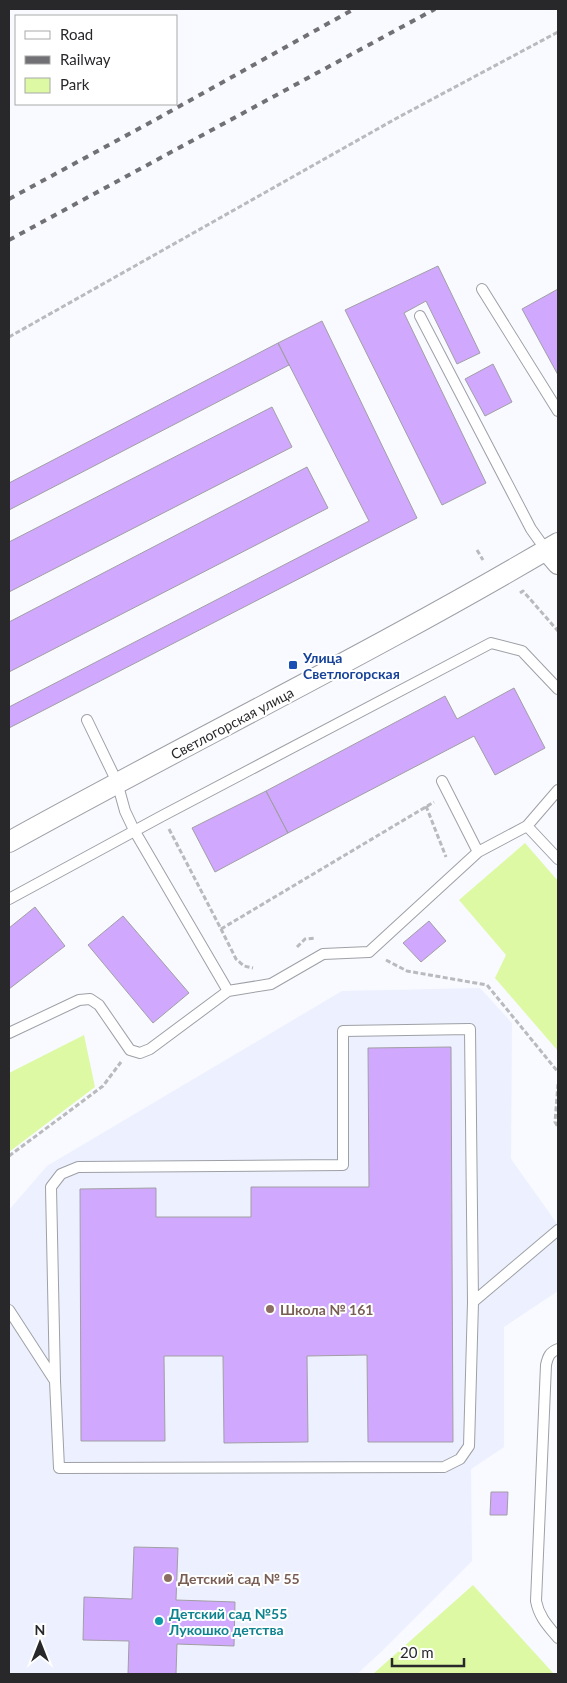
<svg xmlns="http://www.w3.org/2000/svg" width="567" height="1683" viewBox="0 0 567 1683" font-family="Lato,sans-serif">
  <style>
    .built { fill: #edf0fe }
    .green { fill: #ddf9a4 }
    .building { fill: #d0a8fd; stroke: #a19fa4 }
    .lines { fill: none; stroke-linecap: round; stroke-linejoin: round }
    .lane-casing { stroke: #9ea0a6; stroke-width: 12 }
    .street-casing { stroke: #9ea0a6; stroke-width: 22 }
    .path { stroke: #b9babe; stroke-width: 3; stroke-dasharray: 5 2.5; stroke-linecap: butt }
    .lane { stroke: #fff; stroke-width: 10 }
    .street { stroke: #fff; stroke-width: 20 }
    .rail { stroke: #717175; stroke-width: 4; stroke-dasharray: 6 6; stroke-linecap: butt }
    .transit-dot { fill: #1a4fb4; stroke: #fff; stroke-width: 2 }
    .education-dot { fill: #8d6e63; stroke: #fff; stroke-width: 2 }
    .culture-dot { fill: #0f9aa8; stroke: #fff; stroke-width: 2 }
    .labels { text-anchor: middle; dominant-baseline: central; stroke-width: 4; stroke-linejoin: round; paint-order: stroke }
    .transit-label { font-size: 14px; font-weight: bold; fill: #164399; stroke: #fff; text-anchor: start }
    .street-label { font-size: 14px; fill: #28282b; stroke: #fff }
    .education-label { font-size: 14px; font-weight: bold; fill: #785e54; stroke: #fff; text-anchor: start }
    .culture-label { font-size: 14px; font-weight: bold; fill: #0d838f; stroke: #fff; text-anchor: start }
  </style>
  <rect width="100%" height="100%" fill="#f8faff"/>
  <path class="built" d="M480 988 512 1023 511 1159 558 1225V1291L504 1327V1447L471 1469 472 1561 382 1651 357 1674H9V1210L47 1166 342 991Z"/>
  <path class="green" d="M525 843 558 881V1051L495 978 506 955 459 900Z
    M84 1035 95 1087 9 1152V1073Z
    M473 1585 554 1674H373Z"/>
  <path class="building" d="M438 266 480 353 457 364 426 301 404 313 486 483 442 505 345 310Z
    M558 289V375L522 309Z
    M322 321 417 518 9 728V707L369 521 278 343Z
    M278 343 289 365 9 510V483Z
    M493 364 512 402 485 416 465 379Z
    M272 407 292 447 9 592V542Z
    M307 467 328 508 9 672V622Z
    M514 688 545 748 495 775 474 736 288 833 266 791 445 696 457 719Z
    M266 791 288 833 215 872 192 828Z
    M35 907 65 946 9 989V928Z
    M123 916 189 993 153 1023 88 945Z
    M429 921 446 941 421 962 403 943Z
    M451 1047 453 1442H368L367 1355 307 1356 308 1442 224 1443 223 1356H164L165 1441H81L80 1189 156 1188V1217H251V1187H369L368 1048Z
    M491 1492H508L507 1515H490Z
    M134 1547 178 1548 176 1600 235 1602 234 1646 177 1644 176 1674H128L129 1641 83 1640 84 1597 132 1599Z"/>
  <g class="lines">
    <defs>
      <path id="lane" d="M482 289 558 411
        M420 316 531 529 546 550
        M87 720 117 782 125 811 134 830 228 991 271 984 323 954 369 952 478 852 527 826
        M442 781 478 852
        M558 790 527 826 558 859
        M9 899 162 816 491 643 522 651 558 689
        M9 1033 79 1000 90 999 99 1005 130 1050 140 1053 150 1049 228 991
        M473 1302 558 1230
        M9 1310 55 1381 59 1468 444 1467 460 1459 469 1446 473 1302 470 1029 343 1031V1165L78 1167 61 1174 51 1187 55 1381
        M558 1349C550 1352 548 1356 546 1365L536 1601C539 1617 548 1626 558 1638"/>
      <path id="street" d="M546 550 558 564
        M9 842C191 741 379 649 558 543"/>
    </defs>
    <use href="#lane" class="lane-casing"/>
    <use href="#street" class="street-casing"/>
    <path class="path" d="M9 337 397 118 558 32
      M477 550 483 560
      M520 593 523 591 558 631
      M426 806 446 857
      M169 829 221 929 236 959 244 966 253 968
      M221 929 434 802
      M297 947 305 939 315 938
      M386 960 407 971 487 985 558 1072
      M558 1084 555 1122 558 1127
      M9 1156 103 1086 121 1062"/>
    <use href="#lane" class="lane"/>
    <use href="#street" class="street"/>
    <path class="rail" d="M9 199 153 121 354 9
      M9 240 435 9"/>
  </g>
  <rect class="transit-dot" x="288" y="660" width="10" height="10" rx="2.5"/>
  <g class="education-dot">
    <circle cx="270" cy="1309" r="5"/>
    <circle cx="168" cy="1578" r="5"/>
  </g>
  <circle class="culture-dot" cx="159" cy="1621" r="5"/>
  <g class="labels">
    <g class="transit-label">
      <text x="303" y="657">Улица<tspan x="303" dy="16">Светлогорская</tspan></text>
    </g>
    <g class="street-label">
      <text transform="translate(232 723) rotate(-28)">Светлогорская улица</text>
    </g>
    <g class="education-label">
      <text x="280" y="1309">Школа № 161</text>
      <text x="178" y="1578">Детский сад № 55</text>
    </g>
    <g class="culture-label">
      <text x="169" y="1613">Детский сад №55<tspan x="169" dy="16">Лукошко детства</tspan></text>
    </g>
  </g>
  <rect width="567" height="1683" fill="none" stroke="#28282b" stroke-width="20"/>
  <rect x="15" y="15" width="162" height="90" fill="#ffffff" stroke="#a9a9aa"/>
  <rect x="25" y="31" width="25" height="8" fill="#ffffff" stroke="#a9a9aa"/>
  <text x="60" y="40" font-size="15" fill="#28282b">Road</text>
  <rect x="25" y="56" width="25" height="8" fill="#717175" stroke="#a9a9aa"/>
  <text x="60" y="65" font-size="15" fill="#28282b">Railway</text>
  <rect x="25" y="78" width="25" height="15" fill="#ddf9a4" stroke="#a9a9aa"/>
  <text x="60" y="90" font-size="15" fill="#28282b">Park</text>
  <g transform="translate(40 1643)" stroke="#ffffff" stroke-width="4" paint-order="stroke">
  <path d="M0-4L9 19L0 12L-9 19Z" fill="#28282b"/>
  <text y="-8" font-size="14" font-weight="bold" text-anchor="middle" fill="#28282b">N</text>
  </g>
  <path d="M392 1658v8h72v-8" fill="none" stroke="#28282b" stroke-width="2.5"/>
  <text x="400" y="1658" font-size="15" fill="#28282b" stroke="#ffffff" stroke-width="4" paint-order="stroke">20 m</text>
</svg>
